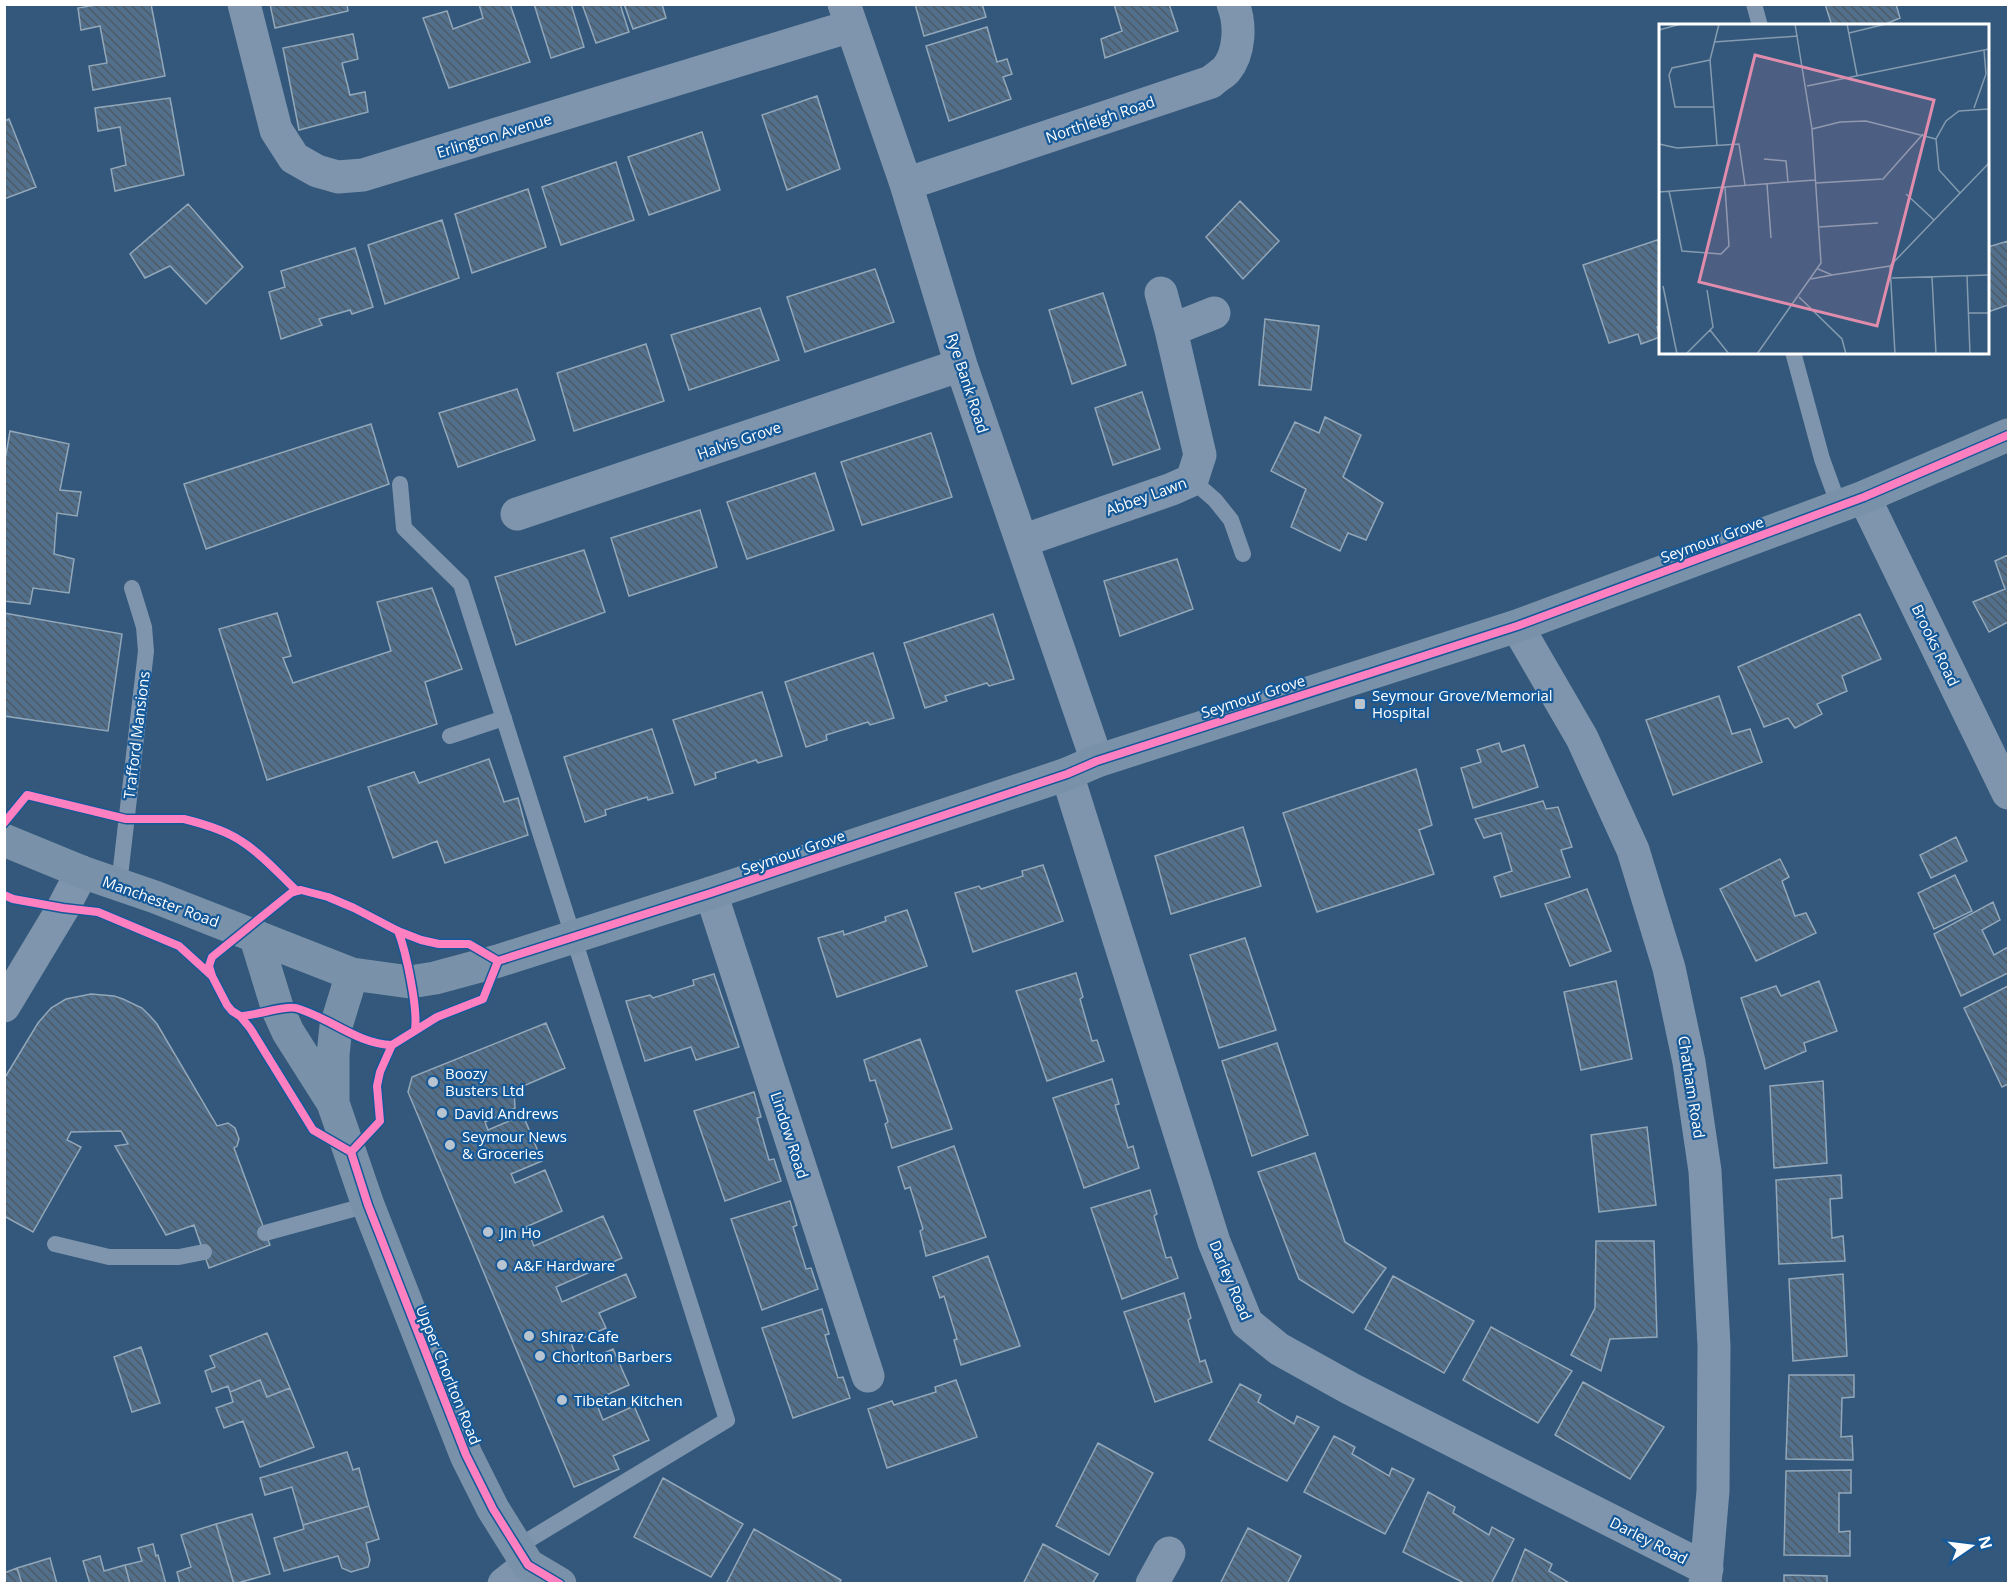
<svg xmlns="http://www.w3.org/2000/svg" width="2013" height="1588" viewBox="0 0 2013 1588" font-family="'Open Sans',sans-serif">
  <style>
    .building { fill: url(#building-back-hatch); stroke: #92a7ba; stroke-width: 1.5 }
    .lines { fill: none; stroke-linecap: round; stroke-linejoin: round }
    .lane { stroke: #7e95ad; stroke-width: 16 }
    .street { stroke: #7e95ad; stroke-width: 33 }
    .secondary { stroke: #7992a9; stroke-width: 33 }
    .cycleway-casing { stroke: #155999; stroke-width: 11 }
    .cycleway { stroke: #ff80c0; stroke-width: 8 }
    .poi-dot { fill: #b8c5d1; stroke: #155999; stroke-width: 2 }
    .labels { text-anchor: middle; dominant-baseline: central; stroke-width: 4.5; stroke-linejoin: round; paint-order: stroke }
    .street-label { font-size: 15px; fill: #fff; stroke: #155999 }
    .poi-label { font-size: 15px; fill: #fff; stroke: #155999; text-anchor: start }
    .inset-road { fill: none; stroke: #859bb0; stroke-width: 1.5 }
    .view { fill: #e08cad; fill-opacity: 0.15; stroke: #e08cad; stroke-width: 3 }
    .inset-edge { fill: none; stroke: #fff; stroke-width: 3 }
  </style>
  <defs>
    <pattern id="building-back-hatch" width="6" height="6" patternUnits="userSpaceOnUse" patternTransform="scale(1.5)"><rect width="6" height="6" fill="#52708b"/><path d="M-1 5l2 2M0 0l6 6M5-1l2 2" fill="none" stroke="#4e5a65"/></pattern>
  </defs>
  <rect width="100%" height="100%" fill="#33587b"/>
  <path class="building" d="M101 4H151L165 76 93 90 89 66 107 63 100 26 81 30 78 8Z
    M270 4H347L348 11 275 28Z
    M479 4H510L530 62 449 88 423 18 447 11 453 29 483 18Z
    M534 4H571L584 47 551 58Z
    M582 4H620L629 32 596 43Z
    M624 4H662L666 18 633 29Z
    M915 4H982L986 17 924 36Z
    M1114 4H1169L1178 31 1105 58 1101 39 1122 31Z
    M1825 4H1896L1900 18 1881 26H1832Z
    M987 27 997 62 1007 59 1012 74 1003 77 1011 99 949 121 926 46Z
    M353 34 358 59 342 63 350 95 365 92 368 112 299 130 283 48Z
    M817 96 840 169 787 190 762 115Z
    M170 98 184 175 115 191 111 169 126 165 120 127 98 131 95 108Z
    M9 119 36 187 4 199V121Z
    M702 132 720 190 649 215 628 157Z
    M616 162 634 220 561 245 542 187Z
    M528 189 546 247 472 273 455 214Z
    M1240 201 1279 241 1243 279 1206 237Z
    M188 204 243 267 206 304 170 266 145 278 130 254Z
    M442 220 459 278 385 304 368 245Z
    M1660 239V326L1657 327 1660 337 1641 344 1638 334 1609 343 1583 265Z
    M2008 241V305L1988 312V246V247Z
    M355 248 373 307 352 314 350 310 319 319 322 325 281 339 269 292 285 287 281 271Z
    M875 269 894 322 805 352 787 297Z
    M1103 293 1126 365 1072 384 1049 310Z
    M760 308 779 360 689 390 671 335Z
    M1265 319 1319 326 1311 390 1259 385Z
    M646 344 664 401 574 431 557 373Z
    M517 389 535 440 458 467 439 413Z
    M1142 392 1160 449 1113 465 1095 408Z
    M1325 417 1361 435 1343 477 1383 503 1366 540 1348 533 1340 551 1291 527 1306 489 1271 471 1295 422 1319 433Z
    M371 424 389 484 206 549 184 484Z
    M10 431 69 444 60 490 81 492 77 516 57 513 54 554 74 559 69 593 33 588 30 604 4 601V466Z
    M931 433 952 497 862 525 841 462Z
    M815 473 834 530 747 559 727 502Z
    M700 510 717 567 629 596 611 538Z
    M584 550 605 612 516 645 495 577Z
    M2008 555V622L1989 632 1973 602 2005 589 1995 561Z
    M1177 559 1193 609 1120 636 1104 581Z
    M432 588 462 669 425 682 437 724 267 780 219 629 277 613 291 656 283 658 293 683 391 651 377 602Z
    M4 613 122 634 108 731 4 716Z
    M993 614 1014 679 989 686 987 683 945 696 947 701 925 708 904 643Z
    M1860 614 1881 659 1842 676 1847 691 1817 704 1822 714 1795 728 1788 718 1764 727 1738 667Z
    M873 653 894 718 870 725 868 722 826 735 827 740 806 747 785 682Z
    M762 692 782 756 758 763 756 760 715 773 716 778 695 785 673 720Z
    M1719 696 1732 734 1750 729 1762 762 1673 795 1646 720Z
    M652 729 673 793 648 800 647 797 605 810 606 815 585 822 564 757Z
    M1499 743 1502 752 1524 745 1538 787 1473 808 1461 768 1481 762 1477 750Z
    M489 759 504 802 518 798 528 835 445 863 437 841 393 858 368 787 414 772 419 783Z
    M1416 769 1432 825 1419 830 1434 874 1317 912 1283 813Z
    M1543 801 1546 809 1558 807 1572 847 1561 850 1570 877 1501 897 1494 877 1512 871 1501 833 1484 838 1475 819Z
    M1243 827 1261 886 1171 914 1155 856Z
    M1956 837 1967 861 1931 878 1920 855Z
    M1780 859 1789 877 1782 881 1795 916 1806 913 1816 933 1756 961 1720 889Z
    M1043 865 1063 921 973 952 955 893 979 886 981 889 1023 876 1022 871Z
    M1955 875 1972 911 1934 929 1918 893Z
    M1587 889 1611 951 1570 966 1545 904Z
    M1993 902 2000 920 1982 930 1994 955 2008 947V973L1961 996 1934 934Z
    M907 910 927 966 837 997 818 938 843 931 844 935 886 921 885 917Z
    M1245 938 1276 1030 1219 1048 1190 955Z
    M1076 973 1083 997 1080 999 1092 1041 1097 1040 1104 1061 1047 1081 1016 991Z
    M714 974 739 1047 696 1060 691 1047 645 1061 626 1001 650 995 653 998 694 985 693 980Z
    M1616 981 1632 1059 1581 1070 1564 992Z
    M1819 981 1837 1031 1804 1043 1806 1051 1765 1069 1741 998 1776 986 1781 996Z
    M2008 986V1084L2002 1087 1964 1008Z
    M91 994 114 996 123 999 142 1008 150 1016 157 1024 217 1126 228 1123 235 1128 239 1139 237 1146 234 1148 270 1245 209 1268 194 1225 166 1235 115 1146 128 1144 121 1131 71 1132 67 1140 81 1147 33 1232 4 1216V1079L38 1023 51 1008 66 999Z
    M546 1023 565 1068 514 1090 515 1108 485 1122 488 1130 523 1115 542 1161 511 1174 515 1183 545 1170 562 1211 526 1227 534 1246 603 1216 622 1258 556 1287 562 1302 626 1274 636 1297 599 1313 606 1328 571 1343 579 1364 613 1349 629 1385 595 1400 603 1420 634 1406 649 1440 613 1456 619 1469 574 1487 408 1092 412 1077Z
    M920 1039 952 1129 892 1148 885 1124 888 1122 875 1080 870 1081 864 1060Z
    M1277 1043 1308 1135 1252 1156 1222 1061Z
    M1112 1079 1119 1104 1115 1105 1128 1148 1133 1146 1139 1168 1084 1188 1053 1098Z
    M1823 1081 1827 1163 1774 1168 1770 1086Z
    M754 1092 761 1117 757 1118 769 1160 774 1159 781 1181 725 1201 694 1111Z
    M1647 1127 1656 1205 1599 1212 1591 1135Z
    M954 1146 986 1237 926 1256 920 1231 923 1229 910 1187 905 1189 898 1167Z
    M1315 1153 1345 1242 1386 1268 1353 1313 1299 1279 1258 1172Z
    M1841 1175 1842 1198 1830 1199 1832 1238 1843 1236 1845 1261 1779 1264 1776 1180Z
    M1150 1190 1157 1214 1154 1216 1166 1258 1171 1257 1178 1278 1122 1299 1091 1208Z
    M790 1201 797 1225 793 1227 806 1269 811 1268 818 1289 762 1310 731 1219Z
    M1596 1241H1654L1657 1337 1610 1339 1601 1371 1571 1355 1595 1308Z
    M988 1256 1020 1346 961 1365 954 1340 957 1339 944 1296 940 1298 933 1277Z
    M1843 1274 1847 1356 1793 1361 1789 1279Z
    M1393 1276 1474 1321 1444 1373 1365 1329Z
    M1184 1293 1191 1318 1188 1320 1200 1362 1205 1360 1212 1382 1155 1402 1124 1312Z
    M822 1309 829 1334 825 1335 838 1378 843 1377 850 1398 793 1418 762 1328Z
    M1491 1327 1572 1371 1538 1423 1463 1380Z
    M267 1333 290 1388 267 1397 260 1380 230 1392 228 1386 212 1392 205 1371 215 1367 210 1356Z
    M141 1347 160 1403 132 1412 114 1357Z
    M1789 1375H1854V1397L1842 1398 1841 1437 1852 1436 1853 1460 1786 1459Z
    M260 1380 267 1397 290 1388 314 1447 260 1467 243 1421 224 1428 216 1408 233 1402 230 1392Z
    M956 1380 977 1437 887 1468 868 1409 892 1401 894 1405 936 1392 935 1387Z
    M1583 1382 1664 1427 1630 1479 1555 1435Z
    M1240 1384 1261 1395 1258 1402 1294 1424 1297 1416 1319 1427 1287 1481 1209 1440Z
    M1334 1436 1355 1447 1352 1454 1389 1476 1392 1468 1414 1479 1385 1534 1304 1492Z
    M1098 1443 1153 1473 1109 1555 1056 1526Z
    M347 1452 353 1470 359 1468 369 1506 303 1525 292 1487 265 1495 260 1478Z
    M1851 1470V1493H1839V1532L1850 1531V1556L1784 1555 1786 1471Z
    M663 1478 743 1524 711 1577 634 1537Z
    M1428 1492 1455 1507 1453 1513 1489 1535 1492 1527 1514 1539 1491 1584H1466L1403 1552Z
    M369 1506 379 1539 366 1543 370 1560 368 1567 351 1572 342 1568 338 1556 284 1571 274 1538 304 1529 303 1525Z
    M252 1514 270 1574 234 1584 216 1524Z
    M216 1524 234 1584H180L177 1572 191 1567 181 1535Z
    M1248 1528 1301 1556 1287 1584H1220Z
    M754 1529 841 1580 839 1584H726Z
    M153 1544 156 1556 158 1555 166 1584H130L125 1565 142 1561 138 1548Z
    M1043 1544 1098 1574 1092 1584H1023Z
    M1525 1549 1552 1564 1549 1571 1571 1584H1511Z
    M100 1556 104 1571 125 1565 130 1584H90L83 1561Z
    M50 1558 57 1584H22L17 1568Z
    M17 1568 22 1584H4V1573Z
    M1784 1575 1827 1576V1584H1784Z"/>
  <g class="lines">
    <path class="lane" d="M1754 4 1760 26
      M1793 352 1822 459 1839 506
      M1192 480 1215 500 1231 520 1243 554
      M400 484 404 528 461 584 727 1420 517 1547
      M450 736 504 718
      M119 885 146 651 144 627 132 588
      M265 1233 368 1205
      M55 1244 109 1257H179L204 1252"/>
    <path class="street" d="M244 4 276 130 294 158 317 171 338 177 363 175 851 26
      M844 4 906 184 961 365 1097 761
      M906 184 1211 82C1215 78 1222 74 1226 70 1240 53 1241 24 1233 4
      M1171 330 1214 313
      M1864 497 2008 793
      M517 514 961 365
      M1022 541 1172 489 1192 480 1200 455 1171 330 1161 293
      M1517 626 1582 738 1633 850 1669 968 1689 1062 1705 1171 1714 1346 1713 1491 1705 1584
      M1067 774 1214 1242 1247 1323 1279 1349 1351 1389 1707 1569
      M711 893 868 1376
      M4 1006 63 908 82 872
      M504 1584 528 1565
      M1152 1584 1169 1553"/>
    <path class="secondary" d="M4 840 82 872 155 897 352 974 410 982 435 978 498 961 711 893 1067 774 1097 761 1517 626 1864 497 2008 435
      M255 935 278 1010 288 1032 333 1103
      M352 974 336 1026 333 1055V1103L368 1205 466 1455 493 1509 528 1565 560 1584"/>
    <defs>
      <path id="cycleway" d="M4 823 27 795 126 819H184C204 824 225 830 241 841 262 854 279 874 297 891L301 890 328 897 354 908 398 931 421 940 439 944H469L498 961
        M4 895 13 899 63 908 98 912 179 946 212 976 227 1005 232 1011 240 1016 250 1028 313 1130 351 1152
        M398 931C406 951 418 1008 415 1029
        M498 961 711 893 1067 774 1097 761 1517 626 1864 497 2008 435
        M212 976 209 966 212 957 291 893 297 891
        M240 1016C255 1016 285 1005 296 1008 329 1017 357 1044 392 1045
        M351 1152 368 1205 466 1455 493 1509 528 1565 560 1584
        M351 1152 380 1121 377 1086 380 1072 392 1045 437 1017 483 999 498 961"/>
    </defs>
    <use href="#cycleway" class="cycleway-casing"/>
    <use href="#cycleway" class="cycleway"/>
  </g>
  <g class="poi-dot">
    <rect x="1354" y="698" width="12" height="12" rx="3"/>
    <circle cx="433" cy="1082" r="6"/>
    <circle cx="442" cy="1113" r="6"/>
    <circle cx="450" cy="1145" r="6"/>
    <circle cx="488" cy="1232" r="6"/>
    <circle cx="502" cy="1265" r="6"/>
    <circle cx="529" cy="1336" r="6"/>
    <circle cx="540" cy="1356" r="6"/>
    <circle cx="562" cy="1400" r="6"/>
  </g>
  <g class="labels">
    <g class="street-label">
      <text transform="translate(1100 119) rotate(-19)">Northleigh Road</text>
      <text transform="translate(494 135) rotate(-17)">Erlington Avenue</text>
      <text transform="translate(968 383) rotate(72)">Rye Bank Road</text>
      <text transform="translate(739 440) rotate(-19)">Halvis Grove</text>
      <text transform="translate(1146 496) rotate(-20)">Abbey Lawn</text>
      <text transform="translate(1712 539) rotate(-20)">Seymour Grove</text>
      <text transform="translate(1936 645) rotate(64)">Brooks Road</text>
      <text transform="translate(1253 696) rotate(-18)">Seymour Grove</text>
      <text transform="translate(136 735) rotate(-83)">Trafford Mansions</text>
      <text transform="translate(793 852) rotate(-19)">Seymour Grove</text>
      <text transform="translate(161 901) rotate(20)">Manchester Road</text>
      <text transform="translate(1692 1087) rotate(81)">Chatham Road</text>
      <text transform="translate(790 1135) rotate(72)">Lindow Road</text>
      <text transform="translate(1231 1280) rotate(67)">Darley Road</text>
      <text transform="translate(449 1375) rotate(68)">Upper Chorlton Road</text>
      <text transform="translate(1649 1540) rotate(27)">Darley Road</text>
    </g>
    <g class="poi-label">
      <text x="1372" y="695">Seymour Grove/Memorial<tspan x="1372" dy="17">Hospital</tspan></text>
      <text x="445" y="1073">Boozy<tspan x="445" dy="17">Busters Ltd</tspan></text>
      <text x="454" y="1113">David Andrews</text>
      <text x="462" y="1136">Seymour News<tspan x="462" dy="17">&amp; Groceries</tspan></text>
      <text x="500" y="1232">Jin Ho</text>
      <text x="514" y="1265">A&amp;F Hardware</text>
      <text x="541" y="1336">Shiraz Cafe</text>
      <text x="552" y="1356">Chorlton Barbers</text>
      <text x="574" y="1400">Tibetan Kitchen</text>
    </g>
  </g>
  <g transform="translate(1659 24)">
    <rect width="330" height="330" fill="#33587b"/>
    <path class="inset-road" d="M188 0 198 51M0 6 22 0M190 9 227 0M55 18 139 12M51 36 13 44 10 51 16 83H55M148 62 330 25M315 84 327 50 325 26M153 105 181 98 207 97 277 115M0 120 18 124 80 120 86 161M58 121 51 36 60 0M105 135 127 137 129 158M157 159 224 155 264 110M108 160 112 214M10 167 23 227 62 230 70 222 66 163M0 168 156 156M301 169 280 146 277 115 287 97 300 87 330 85M247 170 275 196M160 203 219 199M231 242 236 330M159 245 173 251 231 242 330 139M308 252 311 330M273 253 277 330M233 254 330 251M152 255 173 251M4 262 18 330M48 266 54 303 51 306 70 330M140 273 183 315 187 330M309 289H330M27 330 51 306M98 330 162 239 153 105 136 0"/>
    <path class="view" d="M96 31 275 76 218 302 40 258Z"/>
    <rect width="330" height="330" class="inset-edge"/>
  </g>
  <rect width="2013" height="1588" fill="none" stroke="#ffffff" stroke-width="12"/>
  <g transform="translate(1971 1546) rotate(76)" stroke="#155999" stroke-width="4.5" paint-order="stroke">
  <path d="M0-4.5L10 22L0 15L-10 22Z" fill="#ffffff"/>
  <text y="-9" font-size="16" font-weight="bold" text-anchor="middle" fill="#ffffff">N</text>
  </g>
</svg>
